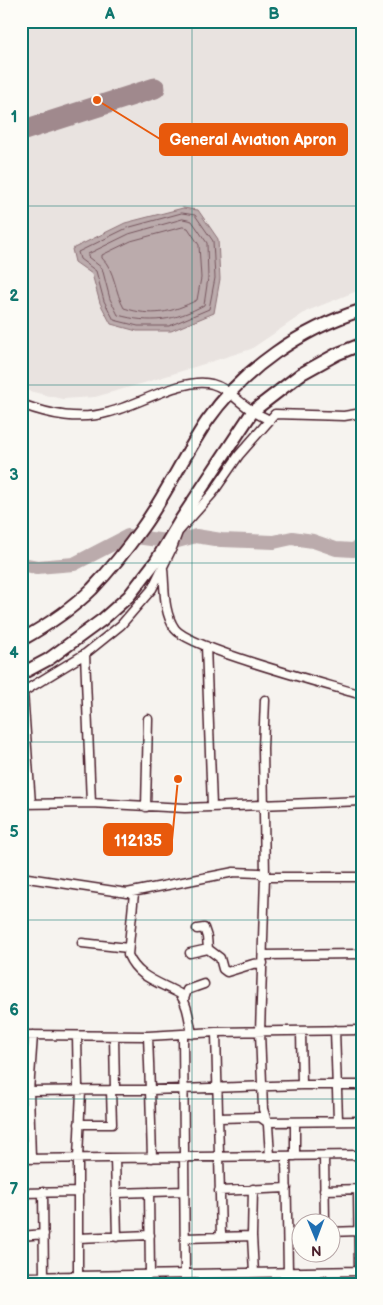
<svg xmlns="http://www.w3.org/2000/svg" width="383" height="1305" viewBox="0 0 383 1305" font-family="'Balsamiq Sans',sans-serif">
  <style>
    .built { fill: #e9e3e0 }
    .water { fill: #bbabac; stroke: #8e7378 }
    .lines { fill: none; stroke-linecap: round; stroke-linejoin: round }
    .shore { stroke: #77575f; stroke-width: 1 }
    .river { stroke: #bbabac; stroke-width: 14 }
    .taxiway { stroke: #a0898d; stroke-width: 21 }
    .street-casing { stroke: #4a1f2b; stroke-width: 11 }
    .secondary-casing { stroke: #4a1f2b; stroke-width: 15 }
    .street { stroke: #fdfcf7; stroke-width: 8 }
    .secondary { stroke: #fdfcf7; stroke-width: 11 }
    .grid { fill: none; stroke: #0f766e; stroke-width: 1; stroke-opacity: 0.55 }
    .leader { fill: none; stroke: #e8590c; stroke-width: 2 }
    .callout-dot { fill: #e8590c; stroke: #fdfcf7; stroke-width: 2 }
    .callout { fill: #e8590c; stroke: #e8590c; stroke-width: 2 }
    .callout-label { font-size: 16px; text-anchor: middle; font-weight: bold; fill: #fff }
    .neatline { fill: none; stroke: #0f766e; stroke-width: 2 }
    .grid-label { font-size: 16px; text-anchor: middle; font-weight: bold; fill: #0f766e }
  </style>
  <rect width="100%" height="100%" fill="#f6f3ef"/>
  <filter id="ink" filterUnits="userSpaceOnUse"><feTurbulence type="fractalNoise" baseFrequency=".02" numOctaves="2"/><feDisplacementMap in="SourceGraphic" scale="10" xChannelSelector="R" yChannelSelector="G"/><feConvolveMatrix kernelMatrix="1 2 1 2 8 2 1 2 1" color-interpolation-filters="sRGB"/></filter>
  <g filter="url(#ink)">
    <path class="built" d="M21 21H362V289L307 311 251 349 144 383 95 397 62 399 21 389Z"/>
    <path class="water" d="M183 208 198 210 218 239 220 279 214 313 171 331H137L111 324 100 303 92 274 75 262 72 249 125 223Z"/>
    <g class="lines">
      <path class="shore" d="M182 213 195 215 213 241 215 278 209 309 169 326H138L114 320 104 301 96 271 80 259 78 252 127 228Z
        M183 219 192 221 207 243 208 278 204 305C175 321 150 324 118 315L110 299 102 268 88 257V254L129 234Z
        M183 227 188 228 199 245 201 278 197 300C171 313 152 317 124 308 115 293 115 270 102 258V255L131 241Z"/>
      <path class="river" d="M21 564 37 567 74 564 128 536 174 542 196 536 221 540 274 542 292 538 313 541 336 549 353 550 362 546"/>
      <path class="taxiway" d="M21 131 155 88"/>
      <defs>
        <path id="street" d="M21 404C51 415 79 421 110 412 138 405 185 376 212 384 228 388 239 403 253 411 258 415 264 417 270 420
          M163 569C165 589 163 612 175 629 191 649 330 685 362 695
          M206 646 212 806
          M85 654 91 803
          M23 692 31 804
          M21 693 85 654 121 625 152 589 172 548 178 532 212 494 239 455 275 414 344 416 362 413
          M265 700 263 748 265 877 260 1032 263 1109 268 1125 270 1156
          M21 804 91 803 185 808 362 801
          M146 807 148 719
          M21 877 127 893 234 872 259 873 265 877H362
          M134 893 128 955C138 978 159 982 180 994 188 1005 189 1020 192 1034
          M197 929 204 928 207 937 208 949
          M82 943 128 948
          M190 953 208 949 220 958 223 969 227 972 253 964 263 963
          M264 955 362 954
          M184 999 187 990 204 984
          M335 1030 338 1120
          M301 1031 302 1085
          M216 1032 221 1237
          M21 1035 148 1036 216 1032 362 1030
          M33 1035 29 1091 115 1090 114 1036
          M183 1035 185 1274
          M77 1036 78 1087 81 1090 78 1158V1276
          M148 1036 150 1090 302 1085H362
          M115 1090H150L152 1158
          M21 1091H29L31 1159
          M218 1118 260 1117 267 1122 362 1121
          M295 1122V1156
          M79 1124H112L111 1090
          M286 1156 288 1273
          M324 1157 325 1222
          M115 1158 117 1237
          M21 1159 362 1155
          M253 1189 252 1236 254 1273
          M324 1190 362 1189
          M358 1190 359 1271
          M219 1191 287 1188
          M43 1192 44 1277
          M149 1192 150 1275
          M21 1193 79 1192
          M116 1193 184 1191
          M330 1232 358 1231
          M288 1234 300 1233
          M21 1236 44 1234
          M78 1238 150 1235
          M185 1238 252 1236
          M21 1277 362 1271"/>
        <path id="secondary" d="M21 640C44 627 73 608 92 589 110 570 127 549 142 528 166 495 184 455 207 421 244 368 301 329 362 310
          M21 674 49 659 102 620 129 596 156 561 180 521 253 411 301 374 337 354 362 344"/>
      </defs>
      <use href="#street" class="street-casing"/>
      <use href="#secondary" class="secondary-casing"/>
      <use href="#street" class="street"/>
      <use href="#secondary" class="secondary"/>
    </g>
  </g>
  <path class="grid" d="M192 21V1284M21 206H362M21 385H362M21 563H362M21 742H362M21 920H362M21 1099H362"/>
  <path class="leader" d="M97 100L160 139M178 779L172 840"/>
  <g class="callout-dot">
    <circle cx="97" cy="100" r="5"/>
    <circle cx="178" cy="779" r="5"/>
  </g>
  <g class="callout">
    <rect x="160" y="124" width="187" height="31" rx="5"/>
    <rect x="104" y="824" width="68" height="31" rx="5"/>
  </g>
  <g class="callout-label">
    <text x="253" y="145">General Avıatıon Apron</text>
    <text x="138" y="846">112135</text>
  </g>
  <rect width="383" height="1305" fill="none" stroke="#fdfcf7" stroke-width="55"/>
  <g transform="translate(316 1238) rotate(179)"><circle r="24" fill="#fdfcf7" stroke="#b5a4a5"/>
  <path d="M0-4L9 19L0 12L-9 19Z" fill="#1f6fb2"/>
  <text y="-8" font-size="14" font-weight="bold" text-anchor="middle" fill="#4a1f2b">N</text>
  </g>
  <rect x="28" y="28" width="328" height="1250" class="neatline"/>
  <g class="grid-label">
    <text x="110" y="19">A</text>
    <text x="274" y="19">B</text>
    <text x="14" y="122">1</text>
    <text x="14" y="301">2</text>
    <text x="14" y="480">3</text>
    <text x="14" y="658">4</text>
    <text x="14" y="837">5</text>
    <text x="14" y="1015">6</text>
    <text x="14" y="1194">7</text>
  </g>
</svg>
